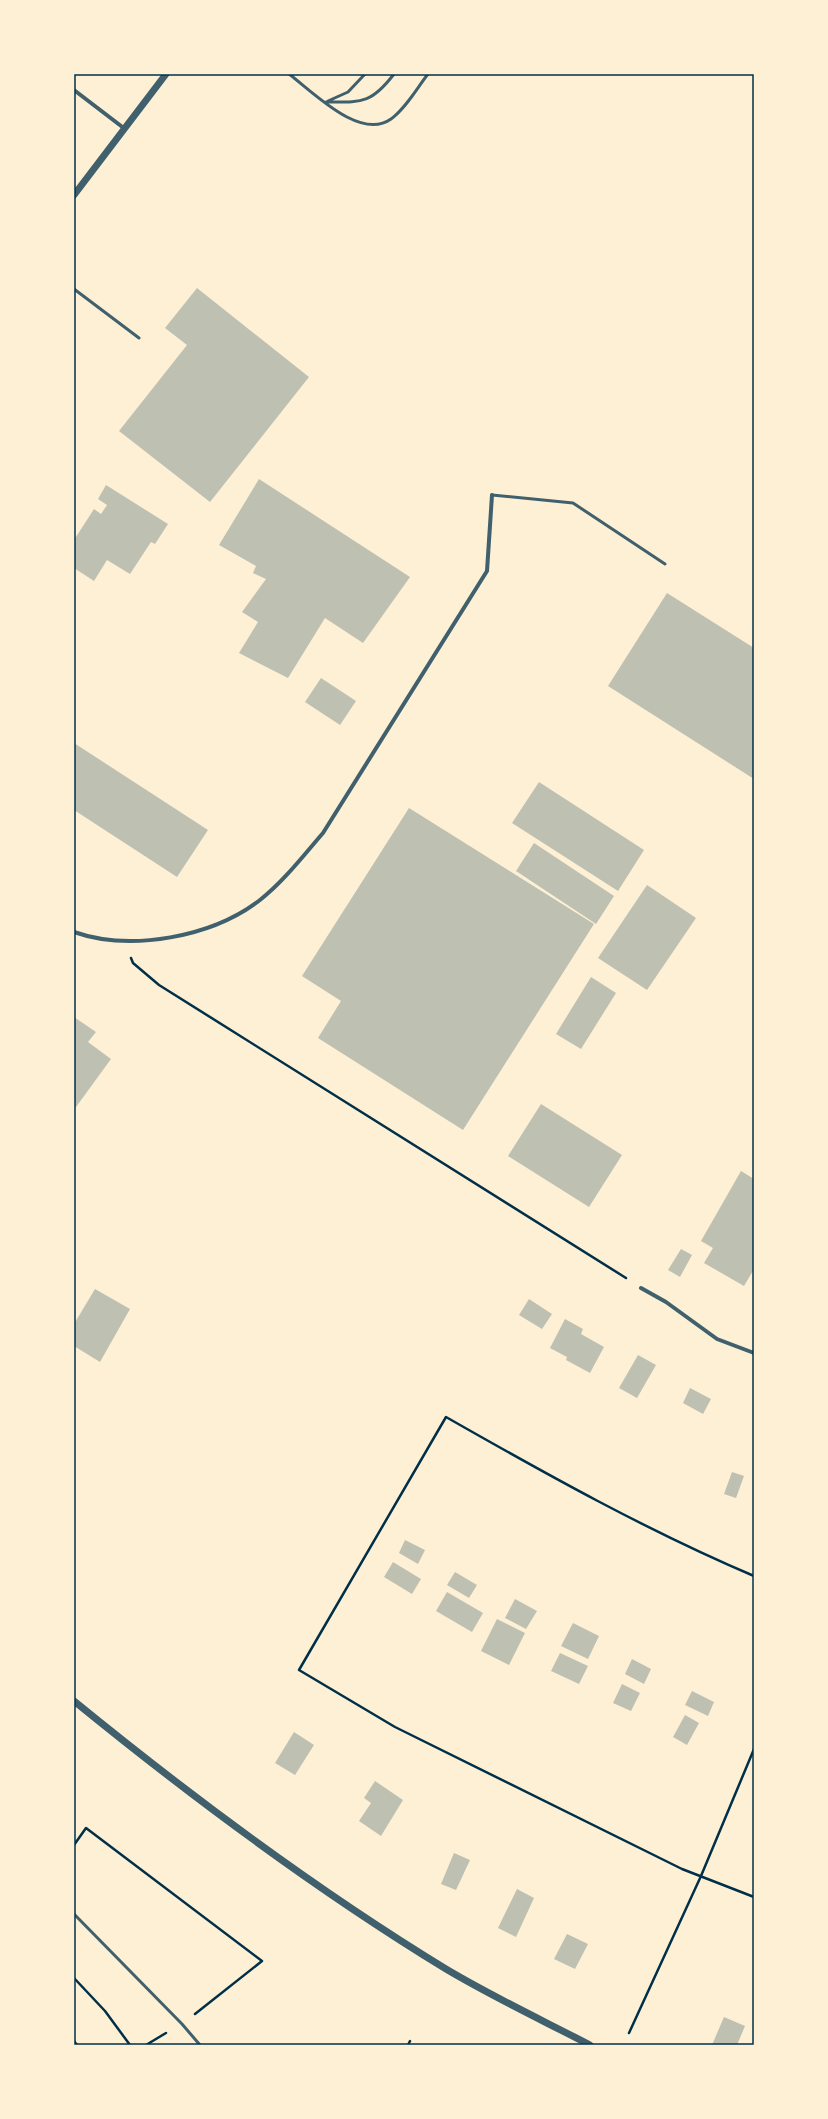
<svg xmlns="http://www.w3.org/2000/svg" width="828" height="2119" viewBox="0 0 828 2119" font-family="Literata,serif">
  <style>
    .building { fill: #bec0b2 }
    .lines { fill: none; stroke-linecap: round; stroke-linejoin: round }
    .path { stroke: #003049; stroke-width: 2.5 }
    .service { stroke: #3f606c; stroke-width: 3 }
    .minor { stroke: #3f606c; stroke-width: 4 }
    .tertiary { stroke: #3f606c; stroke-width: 7 }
    .neatline { fill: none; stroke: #003049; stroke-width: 1.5 }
  </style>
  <rect width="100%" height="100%" fill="#fdf0d5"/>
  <path class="building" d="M197 288 309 377 210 502 119 431 187 345 165 328Z
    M259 479 410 577 363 643 325 618 288 678 239 653 258 622 242 612 266 579 253 573 256 566 219 545Z
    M106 485 168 524 155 544 151 542 130 574 107 560 94 581 74 568V540L94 509 101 514 107 505 98 499Z
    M667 593 754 648V779L608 686Z
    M321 678 356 701 340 725 305 702Z
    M74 743 208 830 177 877 74 810Z
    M539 782 644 850 618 891 512 823Z
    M409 808 594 924 463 1130 318 1038 341 1001 302 976Z
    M534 843 614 896 596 924 516 871Z
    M647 885 696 918 647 990 598 958Z
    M591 977 616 993 581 1049 556 1034Z
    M74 1017 96 1032 88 1042 111 1059 76 1107 74 1105Z
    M541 1104 622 1155 589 1207 508 1156Z
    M741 1171 754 1179V1269L744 1286 704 1263 713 1248 701 1241Z
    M681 1249 692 1255 680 1277 668 1270Z
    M95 1289 130 1309 100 1362 74 1346V1324Z
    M529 1299 552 1314 542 1329 519 1315Z
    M565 1319 583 1329 581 1334 604 1347 590 1373 566 1360 567 1357 550 1348Z
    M638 1355 656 1365 637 1398 619 1388Z
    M690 1388 711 1399 703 1414 683 1403Z
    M732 1472 744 1476 736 1498 724 1494Z
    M405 1540 425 1550 418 1564 399 1553Z
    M393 1562 421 1579 412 1594 384 1577Z
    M455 1572 477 1585 469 1598 447 1585Z
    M447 1592 483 1613 472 1632 436 1611Z
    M515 1599 537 1611 526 1629 505 1618Z
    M497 1619 525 1633 509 1665 481 1651Z
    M573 1623 599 1636 588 1659 561 1646Z
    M560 1653 588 1666 579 1684 551 1671Z
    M632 1659 651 1669 644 1684 625 1674Z
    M622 1684 640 1693 631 1711 613 1703Z
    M692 1691 714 1702 708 1716 685 1705Z
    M685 1715 699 1723 687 1745 673 1737Z
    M294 1732 314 1745 295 1775 275 1763Z
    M375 1781 403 1800 381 1836 359 1821 371 1803 364 1798Z
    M454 1853 470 1860 456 1890 441 1884Z
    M517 1889 534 1898 516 1937 498 1928Z
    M567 1934 588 1944 575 1969 554 1959Z
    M724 2017 745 2026 737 2045H712Z"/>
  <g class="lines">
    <path class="path" d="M131 958 133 963 159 985 626 1278
      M754 1576C648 1531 546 1474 446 1417L299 1670 395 1727 682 1869 754 1897
      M74 1845 86 1828 262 1961 195 2014
      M74 1978 105 2011 130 2045
      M629 2033 701 1876 754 1749
      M74 2041 77 2045
      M146 2045 166 2033
      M408 2045 410 2041"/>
    <path class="service" d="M289 74C313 92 360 141 391 119 406 108 417 88 428 74
      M328 101 348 92 365 74
      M326 102C362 102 371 104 394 74
      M74 289 139 338
      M492 495 573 503 665 564
      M74 1914 182 2024 200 2045"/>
    <path class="minor" d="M74 90 125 129
      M74 932C131 952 212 937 260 900 284 881 303 856 323 833L487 571 492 495
      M641 1288 666 1302 717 1339 754 1353"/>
    <path class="tertiary" d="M74 195 166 74
      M74 1701C193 1798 315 1889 446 1969 493 1997 542 2020 590 2045"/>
  </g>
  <rect width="828" height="2119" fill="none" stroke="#fdf0d5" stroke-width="150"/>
  <rect x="75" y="75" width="678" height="1969" class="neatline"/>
</svg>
